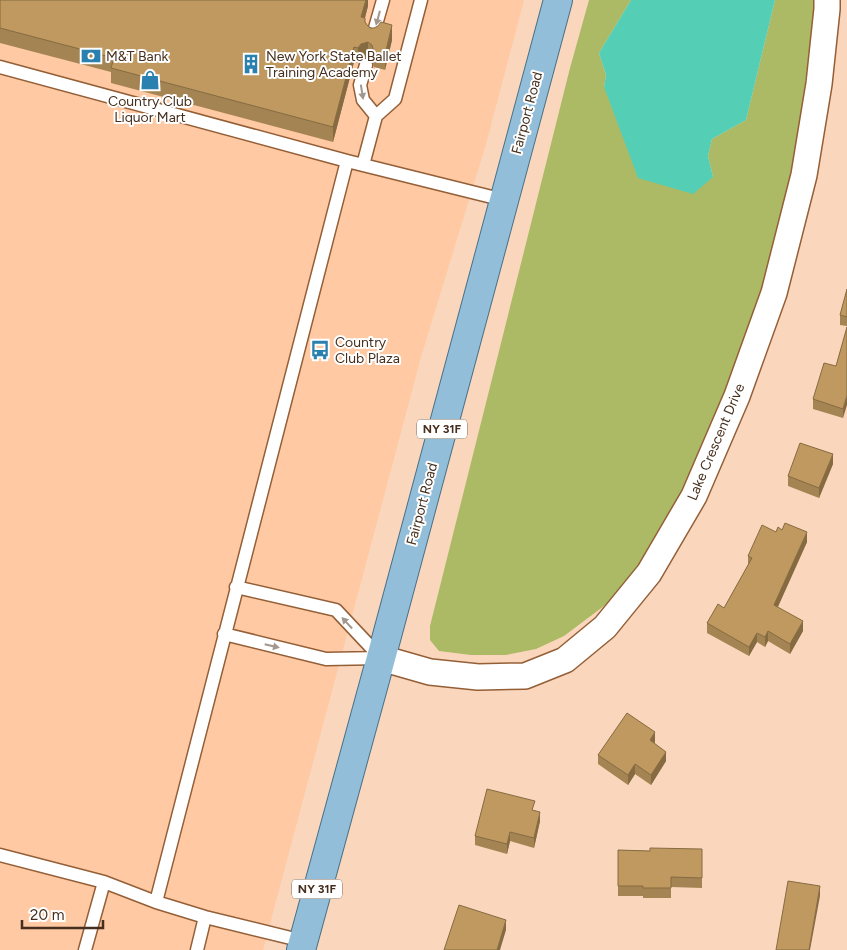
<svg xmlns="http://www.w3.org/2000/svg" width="847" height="950" viewBox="0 0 847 950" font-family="Figtree,sans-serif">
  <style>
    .built { fill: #fec9a3 }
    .green { fill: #acba66 }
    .water { fill: #54cfb6 }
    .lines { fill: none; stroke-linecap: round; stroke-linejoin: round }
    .lane-casing { stroke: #945f37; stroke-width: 15 }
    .street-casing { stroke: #945f37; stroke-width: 28 }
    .primary-casing { stroke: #497087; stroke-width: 30 }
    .lane { stroke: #fff; stroke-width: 12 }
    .street { stroke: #fff; stroke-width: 25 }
    .primary { stroke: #92bed9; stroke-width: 28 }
    .wall { fill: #a48452 }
    .shaded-wall { fill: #866b42 }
    .building { fill: #bf995f; stroke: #866b42 }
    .oneway { fill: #a2978e }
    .labels { text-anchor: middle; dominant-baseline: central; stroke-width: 4; stroke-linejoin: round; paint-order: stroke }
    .shield { fill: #fefffe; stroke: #7d6d61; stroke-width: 1 }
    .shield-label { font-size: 12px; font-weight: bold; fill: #462f1e }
    .poi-label { font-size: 14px; fill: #462f1e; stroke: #fefffe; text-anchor: start }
    .street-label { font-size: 14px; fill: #462f1e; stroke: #fefffe }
  </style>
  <rect width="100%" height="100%" fill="#fad6bc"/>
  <path class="built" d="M0 0H524L486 144 421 357 263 950H0Z"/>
  <path class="green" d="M589 0H631L599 53 606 75 604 87 713 177 708 156 712 139 746 120 775 0H815L804 93 786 208 753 318 694 470 650 551 608 603 564 636 536 649 506 655H471L439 651 430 640V626L570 68Z"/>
  <path class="water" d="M631 0H775L746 120 712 139 708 156 713 177 693 194 638 178 604 87 606 75 599 53Z"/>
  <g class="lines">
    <defs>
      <path id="lane" d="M373 35 383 0
        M366 65 360 85 363 100 376 116
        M0 67 347 161 504 200
        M363 165 376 116 395 99 421 0
        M236 587 336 610 381 658
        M224 634 326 659 381 658
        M0 855 104 882 156 902 205 917 303 941
        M156 902 347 161
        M85 950 104 882
        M197 950 205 917"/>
      <path id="street" d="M381 658 430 672 478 677 525 676 565 660 605 627 649 573 694 496 737 396 774 293 804 175 819 84 827 9V0"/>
      <path id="primary" d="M301 950 381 658 558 0"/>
    </defs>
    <use href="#lane" class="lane-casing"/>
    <use href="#street" class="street-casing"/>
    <use href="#primary" class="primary-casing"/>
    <use href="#lane" class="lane"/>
    <use href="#street" class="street"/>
    <use href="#primary" class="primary"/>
  </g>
  <path class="wall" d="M0 0H368V6L365 18V22L367 25 392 40 385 70 374 67 372 60 368 57 361 59 358 63 354 62 333 142 111 83V72L0 43Z
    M847 289V326L840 325V315Z
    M847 327 843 418 813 409V399L836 366Z
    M833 464 819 498 788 486V476Z
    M776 532 807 542 778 607 803 631 790 654 768 641 765 647 757 642 749 656 707 633V623L724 608 748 565V556Z
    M655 742 654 743 666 761 651 785 635 774 628 785 598 764V755Z
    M535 810 540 821 534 848 510 841 507 854 475 845V836Z
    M702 849V888L671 887V898H643V896H618V850L650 851Z"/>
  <path class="shaded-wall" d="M366 0H368V6L361 32V17Z
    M392 25V40L385 70V55Z
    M368 42V57L361 59 358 63V48L361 44Z
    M354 47V62L333 142V127Z
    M847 395V405L843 418V409Z
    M833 454V464L819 498V488Z
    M807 532V542L774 615V605Z
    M803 621V631L790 654V644Z
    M768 631V641L765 647V637Z
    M757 633V642L749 656V647Z
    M655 732V742L650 750V740Z
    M666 752V761L651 785V775Z
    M635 764V774L628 785V775Z
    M540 812V821L534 848V838Z
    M510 832V841L507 854V844Z
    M820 886V896L810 950H809Z
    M506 920V930L500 950H497Z"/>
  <path class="building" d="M0 0H366L361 17 365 18V22L367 25 370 28H374L378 26 381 22 392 25 385 55 374 52 372 45 368 42 361 44 358 48 354 47 333 127 111 68 114 58 0 28Z
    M847 289V317L840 315Z
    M847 327V395L843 409 813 399 824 363 836 366Z
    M800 443 833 454 819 488 788 476Z
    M785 523 807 532 774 605 803 621 790 644 768 631 765 637 757 633 749 647 707 623 718 604 724 608 752 558 748 556 762 525 776 532 778 527 782 530Z
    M627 713 655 732 650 740 666 752 651 775 635 764 628 775 598 755Z
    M487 789 535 801 532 810 540 812 534 838 510 832 507 844 475 836Z
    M650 848 702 849V878L671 877V888H643V886H618V850L650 851Z
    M788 881 820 886 809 950H776Z
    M459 905 506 920 497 950H444Z"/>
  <defs><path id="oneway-solid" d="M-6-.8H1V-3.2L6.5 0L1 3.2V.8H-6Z" transform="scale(1.25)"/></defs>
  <g class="oneway">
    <use href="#oneway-solid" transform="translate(378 18) rotate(105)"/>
    <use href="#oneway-solid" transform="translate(362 92) rotate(81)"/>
    <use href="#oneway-solid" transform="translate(347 623) rotate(-133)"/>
    <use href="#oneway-solid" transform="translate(272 646) rotate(13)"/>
  </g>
  <defs>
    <symbol id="bank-bare" viewBox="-9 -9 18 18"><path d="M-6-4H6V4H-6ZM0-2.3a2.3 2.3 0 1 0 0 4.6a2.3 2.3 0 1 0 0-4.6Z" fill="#2a81b0" stroke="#fefffe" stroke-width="2.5" paint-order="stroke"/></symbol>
    <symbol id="building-bare" viewBox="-9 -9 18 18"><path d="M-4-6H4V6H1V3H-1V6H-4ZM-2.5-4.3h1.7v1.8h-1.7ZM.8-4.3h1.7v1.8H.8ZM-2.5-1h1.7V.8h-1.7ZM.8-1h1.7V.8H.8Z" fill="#2a81b0" stroke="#fefffe" stroke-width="2.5" paint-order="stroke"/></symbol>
    <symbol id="shop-bare" viewBox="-9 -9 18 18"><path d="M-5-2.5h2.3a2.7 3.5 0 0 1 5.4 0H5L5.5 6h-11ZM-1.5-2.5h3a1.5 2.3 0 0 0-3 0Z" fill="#2a81b0" stroke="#fefffe" stroke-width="2.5" paint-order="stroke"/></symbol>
    <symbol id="bus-bare" viewBox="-9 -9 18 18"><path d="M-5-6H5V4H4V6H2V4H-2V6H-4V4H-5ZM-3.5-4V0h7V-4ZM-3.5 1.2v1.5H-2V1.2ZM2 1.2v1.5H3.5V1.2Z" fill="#2a81b0" stroke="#fefffe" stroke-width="2.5" paint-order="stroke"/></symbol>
  </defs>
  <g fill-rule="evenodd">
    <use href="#bank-bare" x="77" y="42" width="28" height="28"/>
    <use href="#building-bare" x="237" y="50" width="28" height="28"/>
    <use href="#shop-bare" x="136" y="66" width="28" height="28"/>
    <use href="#bus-bare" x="306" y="336" width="28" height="28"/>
  </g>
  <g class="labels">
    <g class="shield">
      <rect x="417" y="419.5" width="50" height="19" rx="4"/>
      <rect x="292" y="879.5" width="50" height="19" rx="4"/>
    </g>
    <g class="shield-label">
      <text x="442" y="429">NY 31F</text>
      <text x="317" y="889">NY 31F</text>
    </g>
    <g class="poi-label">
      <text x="106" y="56">M&amp;T Bank</text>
      <text x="266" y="56">New York State Ballet<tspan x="266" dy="16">Training Academy</tspan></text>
      <text x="150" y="101" text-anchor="middle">Country Club<tspan x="150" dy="16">Liquor Mart</tspan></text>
      <text x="335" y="342">Country<tspan x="335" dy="16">Club Plaza</tspan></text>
    </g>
    <g class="street-label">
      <text transform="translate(527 113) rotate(-75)">Fairport Road</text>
      <text transform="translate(716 442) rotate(-67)">Lake Crescent Drive</text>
      <text transform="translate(422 504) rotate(-75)">Fairport Road</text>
    </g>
  </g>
  <path d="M22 920v8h81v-8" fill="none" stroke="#462f1e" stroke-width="2.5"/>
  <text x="30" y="920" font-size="15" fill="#462f1e" stroke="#fefffe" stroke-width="4" paint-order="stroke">20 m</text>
</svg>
